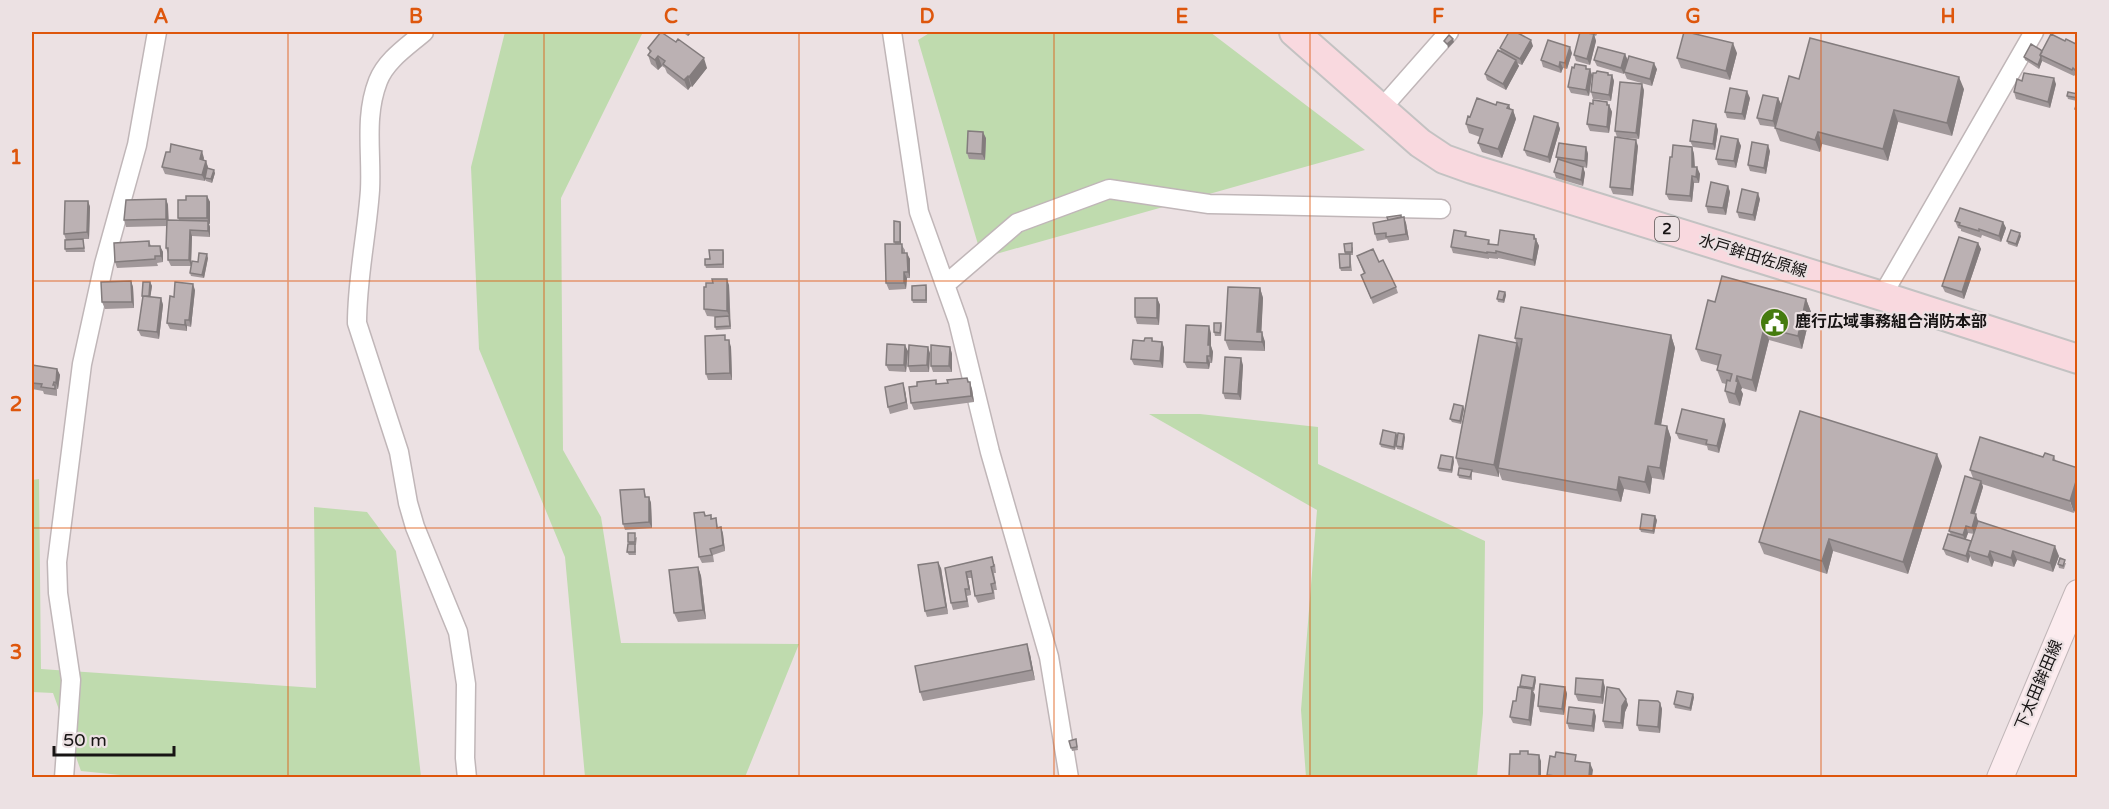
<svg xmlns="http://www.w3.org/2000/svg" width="2109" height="809" viewBox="0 0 2109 809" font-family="'Varela Round','Noto Sans JP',sans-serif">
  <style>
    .green { fill: #bfdbae }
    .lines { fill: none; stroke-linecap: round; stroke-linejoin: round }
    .street-casing { stroke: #c0b6b8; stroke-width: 21 }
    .secondary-casing { stroke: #c0b6b8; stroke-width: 28 }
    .primary-casing { stroke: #c3c2c2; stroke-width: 32 }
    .street { stroke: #fff; stroke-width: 18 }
    .secondary { stroke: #fcecef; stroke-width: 26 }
    .primary { stroke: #f9d9df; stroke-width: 28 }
    .wall { fill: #a1989a; fill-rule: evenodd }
    .shaded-wall { fill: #837c7d }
    .building { fill: #bbb1b3; stroke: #837c7d; stroke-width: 1.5 }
    .grid { fill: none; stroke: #de560c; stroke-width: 1.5; stroke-opacity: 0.55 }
    .labels { text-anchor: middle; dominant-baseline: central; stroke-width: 4.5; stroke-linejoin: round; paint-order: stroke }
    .shield { fill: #ece1e3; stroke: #575252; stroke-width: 1.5 }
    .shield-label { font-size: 15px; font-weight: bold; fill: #171414 }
    .street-label { font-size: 16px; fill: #171414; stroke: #ece1e3 }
    .poi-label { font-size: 16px; font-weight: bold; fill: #171414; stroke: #ece1e3; text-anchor: start }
    .neatline { fill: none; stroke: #de560c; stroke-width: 2 }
    .grid-label { font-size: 20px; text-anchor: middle; font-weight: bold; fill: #de560c }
  </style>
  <rect width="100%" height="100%" fill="#ece1e3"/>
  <path class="green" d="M505 32H643L561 198 563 450 601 517 621 643 799 644 745 777H585L565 557 479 349 471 167Z
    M931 32H1210L1365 150 982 258 918 40Z
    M1149 414H1200L1318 427V464L1485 541 1483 713 1477 777H1306L1301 710 1317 510Z
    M39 479 41 669 316 688 314 507 367 512 396 551 421 777 150 778 81 771 53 693 32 692V480Z"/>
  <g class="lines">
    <defs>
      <path id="street" d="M424 32C408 46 386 60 378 81 364 117 372 153 370 190 367 234 357 278 357 323L399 452 408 503 415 527 458 632 466 684 465 758 467 778
        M892 32 919 212 958 321 990 452 1049 657 1069 778
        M1382 108 1449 32
        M946 284 1017 223 1109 189 1209 204 1441 209
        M1882 296 2034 32
        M64 778 71 680 58 593 57 562 82 364 104 264 137 145 157 32"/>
      <path id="secondary" d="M2000 778 2078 593"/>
      <path id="primary" d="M1294 32 1420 143 1444 159 1472 169 1882 296 2078 359"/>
    </defs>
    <use href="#street" class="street-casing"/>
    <use href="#secondary" class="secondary-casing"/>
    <use href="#primary" class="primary-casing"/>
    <use href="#street" class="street"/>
    <use href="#secondary" class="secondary"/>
    <use href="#primary" class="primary"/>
  </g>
  <path class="wall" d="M682 32H692L688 36Z
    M1580 32H1598L1596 36 1594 35 1596 41 1590 65 1576 61 1574 55Z
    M2065 41 2077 76 2075 75 2074 76 2042 61 2039 69 2025 60 2024 57 2042 52Z
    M1533 46 1522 65 1517 63 1519 66 1506 90 1487 80 1485 74 1501 52 1500 48Z
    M648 48 707 68 692 87 691 86 688 90 667 73 665 68 662 66 658 70 651 64 648 55 650 53Z
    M1572 53 1567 69 1563 68 1561 73 1543 67 1541 60Z
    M1737 53 1730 80 1681 68 1677 58Z
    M1625 54 1628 61 1624 74 1597 66 1594 60Z
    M1587 69H1590L1592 75 1589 96 1571 93 1568 87Z
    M1657 69 1652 86 1627 79 1624 72Z
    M1608 73 1609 75H1612L1614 81 1611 101 1593 99 1591 92Z
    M1799 79 1964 89 1952 136 1898 122 1888 161 1822 144 1820 152 1780 141 1775 128Z
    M2022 81 2056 84 2050 108 2016 99 2014 92Z
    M1644 90 1639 139 1617 137 1615 131Z
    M2078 94V116L2075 109 2077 101 2068 99 2067 96Z
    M1750 98 1745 120 1727 118 1725 112Z
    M1778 98 1781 104 1775 127 1760 125 1757 118Z
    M1496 105H1509L1510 109 1513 110 1516 119 1502 158 1482 152 1478 143 1480 137 1469 133 1466 124 1470 117Z
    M1608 105H1609L1612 112 1609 133 1590 131 1587 124Z
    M1558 123 1560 129 1550 163 1527 156 1524 150Z
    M1716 124 1718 130 1715 150 1693 147 1690 141Z
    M986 138 985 160 969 159 967 153Z
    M1738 139 1741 146 1736 168 1718 165 1716 159Z
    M1638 146 1633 196 1613 194 1610 187Z
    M1586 147 1588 154 1587 168 1583 167 1585 173 1583 186 1556 178 1554 172 1558 160 1556 157Z
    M1692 147 1694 154 1695 167 1700 174 1699 183H1694L1692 202 1669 200 1666 194 1672 157Z
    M1770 151 1766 174 1750 171 1748 165Z
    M204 158 203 160 206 161 208 168 215 173 212 183 206 181 205 179V181L165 174 162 167Z
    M1728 186 1730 192 1726 215 1708 213 1706 206Z
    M207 196 210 202V224H209L210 227V237L192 236 191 262H198L208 258 204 278 191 276 190 273 191 266H171L168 260V254L166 248 167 226 126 227 124 220 166 199 168 205V220H179L178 218 186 200Z
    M1760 199 1755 221 1739 218 1737 212Z
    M88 201 90 207 89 239H83L85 252H66L65 249 66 240 64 234Z
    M1402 217 1406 223 1409 240 1389 243 1387 239 1377 241 1375 234Z
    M1955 221 2003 222 2006 228 2001 242 1982 235 1981 238 1961 231V229L1958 228Z
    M900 222 901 225V244L905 250V253L910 259V278H907L906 289 889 290 886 283 895 244 894 242Z
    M1466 232 1467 237 1489 240 1490 244 1498 245 1534 235 1539 246 1535 266 1498 258V259L1489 258V259L1453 253 1451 247Z
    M2021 236 2017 247 2008 244 2007 241Z
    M149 241 151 246H160L163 252V262L157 263 158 266 117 268 115 262Z
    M1978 243 1981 249 1964 299 1945 292 1942 286Z
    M1353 247V255H1350L1352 271H1341L1340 268 1345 254V252Z
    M723 250 724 253V268H706L705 265 710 259Z
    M1357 256 1379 262 1396 287 1398 293 1373 304 1361 275 1364 274Z
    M131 281 133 287 134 308 105 309 102 302Z
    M150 282 152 286 150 297 161 298 163 305 159 339 141 336 138 330Z
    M729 285 731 329 716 330 715 327 718 317 707 316 704 309Z
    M926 285 927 288V303H913L912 300Z
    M1260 288 1263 298 1261 332 1265 342V351L1229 350 1225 340Z
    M195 290 191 327 187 326V331L170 329 167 323 174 297Z
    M1505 292 1506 295 1504 303 1498 302 1497 299Z
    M1157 298 1160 305 1159 325 1137 324 1135 317Z
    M1806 299 1811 312 1802 349 1769 340 1756 392 1742 388 1741 390 1743 394 1740 406 1729 403 1725 391 1726 384 1722 383 1717 370 1719 366 1701 361 1696 349 1715 302Z
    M1221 323 1222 326 1221 336H1215L1214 332Z
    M1211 333V346L1213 352 1212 363H1210L1209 369 1187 368 1184 362Z
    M1671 335 1675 348 1661 425 1667 426 1671 438 1664 480 1652 478 1650 494 1624 489 1621 502 1502 480 1499 472V477L1472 472V480L1459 478 1458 475 1459 468 1456 458 1516 342 1515 338Z
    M1152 338 1153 341 1162 342 1164 348 1163 368 1134 365 1131 359 1144 341Z
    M726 340 731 347 732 380H708L706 374Z
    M950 347 952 354V372H933L931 366Z
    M908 351 906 372 889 371 886 365Z
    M930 353 929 372H910L908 366Z
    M32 365 57 369 60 375 58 389H57V396L44 394 43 391 32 389Z
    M1243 365 1241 400 1225 399 1223 393Z
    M967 378 972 389 974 402 914 410 911 403 917 386 936 380 937 384 948 383Z
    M905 390 908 409 890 414 888 407Z
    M1463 406 1464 409 1461 424 1452 422 1450 419Z
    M1724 419 1726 425 1719 453 1708 450 1707 446 1679 439 1676 433Z
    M1396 433 1397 436 1395 450 1381 447 1380 444Z
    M1405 437 1403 450 1397 449 1396 446Z
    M2054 456 2074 513 1982 484 1983 487 1975 514 1978 521 2059 556 2053 572 2017 560 2014 567 1994 561 1992 567 1972 560 1970 556 1968 563 1946 555 1943 549 1951 535 1949 531 1973 478 1970 470ZM1968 533 1974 534 1971 542 1966 539Z
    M1454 461 1452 473 1439 471 1438 468Z
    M1942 466 1908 574 1833 551 1827 574 1764 554 1759 542Z
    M644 489 646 497H649L651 503 652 528 625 530 623 524Z
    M704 512 706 516 711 515 712 519 716 518 718 528 721 527 723 534 725 551 713 555 714 562 702 563 699 557Z
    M1657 520 1654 534 1641 532 1640 529Z
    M637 537 636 545H635L636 555H629L627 552 629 544 628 542Z
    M2066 563 2064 569 2059 568 2058 564Z
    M995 564 996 573H994L997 590H994L995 599 978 603 975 596 972 578H968L971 595 967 596 969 607 953 610 951 603 945 568Z
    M698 567 701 576 706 619 678 622 674 613Z
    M941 568 948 614 927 617 925 611Z
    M1030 654 1035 680 923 701 920 692Z
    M1536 680 1534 691H1533L1535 695 1531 726 1513 723 1510 717 1521 687 1520 686Z
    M1565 687 1567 694 1564 715 1540 712 1538 706Z
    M1605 687 1603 704 1578 701 1575 694Z
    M1694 697 1691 711 1675 708 1674 704Z
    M1626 699 1628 705 1625 712 1623 729 1605 728 1603 721Z
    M1660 703 1662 709 1660 733 1639 731 1637 725Z
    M1596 716 1594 732 1569 729 1567 723Z
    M1076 739 1078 750 1072 751 1069 741Z"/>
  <path class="shaded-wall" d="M687 32H692L688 36Z
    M1594 34 1596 41 1590 65 1587 59Z
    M1453 39 1454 42 1448 48 1447 44Z
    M1531 40 1533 46 1522 65 1520 59Z
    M1733 43 1737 53 1730 80 1726 71Z
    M1570 47 1572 53 1567 69 1565 63Z
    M1625 54 1628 61 1624 74 1621 68Z
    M658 56 662 66 658 70 655 60Z
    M2041 57 2042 61 2039 69 2038 65Z
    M704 58 707 68 692 87 689 77Z
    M1516 60 1519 66 1506 90 1503 84Z
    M1560 62 1563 68 1561 73 1559 67Z
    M1654 63 1657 69 1652 86 1650 79Z
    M2078 64 2077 76 2075 70Z
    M1590 69 1592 75 1589 96 1586 90Z
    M1612 75 1614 81 1611 101 1609 95Z
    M688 76 691 86 688 90 684 80Z
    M1959 77 1964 89 1952 136 1947 123Z
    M2054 78 2056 84 2050 108 2048 102Z
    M1642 84 1644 90 1639 139 1636 133Z
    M1747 91 1750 98 1745 120 1742 114Z
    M1778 98 1781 104 1775 127 1773 121Z
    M1607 102 1609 108V105L1612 112 1609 133 1607 127Z
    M1509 105 1512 114 1513 110 1516 119 1502 158 1498 149Z
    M1894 110 1898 122 1888 161 1883 149Z
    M1558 123 1560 129 1550 163 1548 157Z
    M1716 124 1718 130 1715 150 1713 144Z
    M983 132 986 138 985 160 982 154Z
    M1818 132 1822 144 1820 152 1815 140Z
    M1738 139 1741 146 1736 168 1734 161Z
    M1636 140 1638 146 1633 196 1631 189Z
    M1768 145 1770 151 1766 174 1764 168Z
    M1586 147 1588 154 1587 168 1585 161Z
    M1692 147 1694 154 1695 173 1692 167Z
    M202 151 204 158 202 166 200 159Z
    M206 161 208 167 205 181 202 175Z
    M1583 167 1585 173 1583 186 1581 180Z
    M1697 167 1700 174 1699 183 1696 177Z
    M214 170 215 173 212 183 211 179Z
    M1692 176 1694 183 1692 202 1690 196Z
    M1728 186 1730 192 1726 215 1723 208Z
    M1758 193 1760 199 1755 221 1753 215Z
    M207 196 210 202V224L207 218Z
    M166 199 168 205 169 226 166 219Z
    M88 201 90 207 89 239 87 232Z
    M1404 217 1406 223 1409 240 1406 234Z
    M208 221 210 227V237L208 231Z
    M900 222 901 225V245L900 242Z
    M2003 222 2006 228 2001 242 1999 236Z
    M190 230 192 236 191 266 189 260Z
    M2020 233 2021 236 2017 247 2016 244Z
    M1534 235 1539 246 1535 266 1533 260Z
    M1978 243 1981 249 1964 299 1962 292Z
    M160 246 163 252V262L161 256Z
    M907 253 910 259V278L908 272Z
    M207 254 208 258 204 278 202 275Z
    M904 272 907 278 906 289 904 283Z
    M727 279 729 285 730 318 727 311Z
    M131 281 133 287 134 308 132 302Z
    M150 282 152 286 150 300 149 296Z
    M193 284 195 290 191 327 189 320Z
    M1260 288 1263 298 1261 341 1257 332Z
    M1505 292 1506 295 1504 303 1503 300Z
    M161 298 163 305 159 339 157 332Z
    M1157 298 1160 305 1159 325 1157 318Z
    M1806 299 1811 312 1802 349 1798 336Z
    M185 320 187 326V331L185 325Z
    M1209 326 1211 333V346L1213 352 1212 363 1210 356 1208 345Z
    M1764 328 1769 340 1756 392 1752 380Z
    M1262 332 1265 342V351L1262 342Z
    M1671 335 1675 348 1659 436 1655 424Z
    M729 340 731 347 732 380 730 373Z
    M1162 342 1164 348 1163 368 1160 361Z
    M1517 343 1522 355 1498 468 1499 472V477L1494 465Z
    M905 345 908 351 906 372 904 365Z
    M928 347 930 353 929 372 927 365Z
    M950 347 952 354V372L949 366Z
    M1207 356 1210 363 1209 369 1207 363Z
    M1241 358 1243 365 1241 400 1238 394Z
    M57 369 60 375 58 389 56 383Z
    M1737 376 1742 388 1741 390 1743 394 1740 406 1735 394Z
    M970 382 972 389 974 402 971 396Z
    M903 383 905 390 908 409 906 402Z
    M1463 406 1464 409 1461 424 1460 421Z
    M1724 419 1726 425 1719 453 1717 446Z
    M1667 426 1671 438 1664 480 1660 468Z
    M1396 433 1397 436 1395 450 1394 447Z
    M1404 434 1405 437 1403 450 1402 447Z
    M1937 454 1942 466 1908 574 1903 562Z
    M1453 457 1454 461 1452 473 1451 470Z
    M1648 466 1652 478 1650 494 1645 482Z
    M2078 475V502L2074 513 2070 501Z
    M1619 477 1624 489 1621 502 1617 490Z
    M1981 481 1983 487 1973 519 1971 513Z
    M649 497 651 503 652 528 649 522Z
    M1976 514 1978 521 1974 534 1972 528Z
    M1655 516 1657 520 1654 534 1653 531Z
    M1966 526 1968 533 1965 541 1963 535Z
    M721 527 723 534 725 551 723 545Z
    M1829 539 1833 551 1827 574 1822 561Z
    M1971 541 1968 551 1970 556 1968 563 1966 556Z
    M2055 546 2059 556 2053 572 2050 563Z
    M1990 551 1994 561 1992 567 1988 557Z
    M2013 551 2017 560 2014 567 2011 558Z
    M938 562 941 568 948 614 946 607Z
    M698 567 701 576 706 619 703 610Z
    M966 572 968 578 971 595 969 589Z
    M1027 644 1030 654 1035 680 1032 670Z
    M1535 677 1536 680 1534 691 1533 688Z
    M1603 680 1605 687 1603 704 1601 697Z
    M1565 687 1567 694 1564 715 1562 709Z
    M1532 689 1535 695 1531 726 1529 720Z
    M1693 694 1694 697 1691 711 1690 708Z
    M1626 699 1628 705 1625 712 1623 729 1621 723 1622 706Z
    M1660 703 1662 709 1660 733 1658 727Z
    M1594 710 1596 716 1594 732 1592 726Z
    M1539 755 1541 761V777H1539Z
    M1590 763 1593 770 1592 777H1589Z"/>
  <path class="building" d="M661 32 676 42 678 39 704 58 689 77 688 76 684 80 663 64 665 61 658 56 655 60 648 55 651 51 648 48Z
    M1509 32H1516L1531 40 1520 59 1500 48Z
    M1580 32 1594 34 1587 59 1574 55Z
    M1684 32H1687L1733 43 1726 71 1677 58Z
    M2051 34 2065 41 2066 39 2078 45V64L2075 70 2073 68 2072 70 2040 55Z
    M1449 35 1453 39 1447 44 1444 41Z
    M1810 38 1959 77 1947 123 1894 110 1883 149 1818 132 1815 140 1775 128 1789 76 1799 79Z
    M1548 40 1570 47 1565 63 1560 62 1559 67 1541 60Z
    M2031 44 2041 50 2042 52 2040 55 2041 57 2038 65 2024 57Z
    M1598 47 1625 54 1621 68 1594 60Z
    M1498 50 1516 60 1503 84 1485 74Z
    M1629 56 1654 63 1650 79 1624 72Z
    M1575 64 1586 66V69H1590L1586 90 1568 87 1572 67 1574 68Z
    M1597 71 1608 73V75H1612L1609 95 1591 92 1593 73H1596Z
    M2024 73 2054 78 2048 102 2014 92 2017 79 2022 81Z
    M1620 82 1642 84 1636 133 1615 131Z
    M1730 88 1747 91 1742 114 1725 112Z
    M2068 92 2078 94V98L2067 96Z
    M1763 95 1778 98 1773 121 1757 118Z
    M1477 98 1496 105 1497 102 1509 105 1507 108 1513 110 1498 149 1478 143 1483 129 1466 124 1468 116 1470 117Z
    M2078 99V110L2075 109Z
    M1593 100 1607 102V105H1609L1607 127 1587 124 1590 103 1593 104Z
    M1534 116 1558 123 1548 157 1524 150Z
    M1693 120 1716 124 1713 144 1690 141Z
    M968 131 983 132 982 154 967 153Z
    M1721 136 1738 139 1734 161 1716 159Z
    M1615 137 1636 140 1631 189 1610 187Z
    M1752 142 1768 145 1764 168 1748 165Z
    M1559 143 1586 147 1585 161 1556 157Z
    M171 144 202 151 200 159 206 161 202 175 162 167 166 152H170Z
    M1673 145 1692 147V167H1697L1696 177 1692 176 1690 196 1666 194 1670 157H1672Z
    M1558 159 1583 167 1581 180 1554 172Z
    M207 168 214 170 211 179 205 178Z
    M1711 182 1728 186 1723 208 1706 206Z
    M1742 189 1758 193 1753 215 1737 212Z
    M186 196H207V218H178V200H186Z
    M166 199V219L124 220 126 200Z
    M65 201H88L87 232 64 234Z
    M1960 208 2003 222 1999 236 1979 229V231L1959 225 1960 223 1955 221Z
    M1401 215V217L1388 220 1387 217Z
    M1404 217 1406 234 1386 237V233L1375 234 1373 223Z
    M167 220 208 221V231L190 230 189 260H168V248H166Z
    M894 221 900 222V242H894Z
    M1454 230 1466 232 1465 236 1489 240 1488 244 1498 245 1500 230 1534 235V239H1536L1533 260 1496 251V253L1487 252V253L1451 247Z
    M2011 230 2020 233 2016 244 2007 241Z
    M1959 237 1978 243 1962 292 1942 286Z
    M83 239 84 248 65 249V240Z
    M149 241V246H160L161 256H155V259L115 262 114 243Z
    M1352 243V252H1345L1344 244Z
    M885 244H902V253H907L908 272H904V283H886Z
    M1373 249 1379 262 1383 260 1396 287 1371 298 1361 275 1365 273 1357 256Z
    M709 250H723V264L705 265V259H710Z
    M199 253 207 254 202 275 190 273 192 261 198 262Z
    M1339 254H1350V267L1340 268Z
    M1722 276 1806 299 1798 336 1764 328 1752 380 1737 376 1736 381 1738 382 1735 394 1725 391 1727 380 1730 381 1732 374 1717 370 1721 355 1696 349 1708 300 1715 302Z
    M712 279H727V311L704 309V287H706V283H713Z
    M131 281 132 302H102L101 282Z
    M143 282H150L149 296H142Z
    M175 282 193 284 189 320H185V325L167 323 170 296 174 297Z
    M926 285V300H912V286Z
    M1228 287 1260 288 1257 332H1262V342L1225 340Z
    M1499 291 1505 292 1503 300 1497 299Z
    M143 296 161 298 157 332 138 330Z
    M1135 298H1157V318L1135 317Z
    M1521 307 1671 335 1655 424 1667 426 1660 468 1648 466 1645 482 1619 477 1617 490 1498 468 1522 339 1515 338Z
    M729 316 730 326 715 327V317Z
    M1214 323H1221L1220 333 1214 332Z
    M1186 325 1209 326 1208 345H1210V356H1207V363L1184 362Z
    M725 335V340H729L730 373 706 374 705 336Z
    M1479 335 1517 343 1494 465 1456 458Z
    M1145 338H1152V341L1162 342 1160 361 1131 359 1133 340 1144 341Z
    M887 344 905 345 904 365H886Z
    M909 345 928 347 927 365 908 366Z
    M931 345 950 347 949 366H931Z
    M1225 357 1241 358 1238 394 1223 393Z
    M32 365 57 369 56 383 54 382 53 385H55V389L41 387 42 384 32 383Z
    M967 378 968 382H970L971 396 911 403 909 387 917 386V382L936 380V384L948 383 947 380Z
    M903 383 906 402 888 407 885 387Z
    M1454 404 1463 406 1460 421 1450 419Z
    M1682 409 1724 419 1717 446 1706 444 1707 440 1676 433Z
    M1800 411 1937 454 1903 562 1829 539 1822 561 1759 542Z
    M1383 430 1396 433 1394 447 1380 444Z
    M1398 433 1404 434 1402 447 1396 446Z
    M1980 437 2043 457 2045 453 2054 456 2053 460 2078 468V475L2070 501 1970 470Z
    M1441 455 1453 457 1451 470 1438 468Z
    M1459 468 1472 470 1470 477 1458 475Z
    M1965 476 1981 481 1971 513 1976 514 1972 528 1966 526 1963 535 1949 531Z
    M644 489 645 497H649V522L623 524 620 490Z
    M704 512 705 516 711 515V519L716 518 717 528 721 527 723 545 710 549 712 555 699 557 694 513Z
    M1642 514 1655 516 1653 531 1640 529Z
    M1978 521 2055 546 2050 563 2013 551 2011 558 1990 551 1988 557 1968 551Z
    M628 533H635V542H628Z
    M1948 534 1971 541 1966 556 1943 549Z
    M628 544H635V552H627Z
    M992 557 994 566 991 567 995 583 991 584 993 593 975 596 971 571 966 572 969 589H965L967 601 951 603 945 568Z
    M2060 558 2065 560 2063 566 2058 564Z
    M938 562 946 607 925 611 918 565Z
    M698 567 703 610 674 613 669 570Z
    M1027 644 1032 670 920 692 915 666Z
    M1522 675 1535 677 1533 688 1520 686Z
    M1576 678 1603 680 1601 697 1575 694Z
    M1540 684 1565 687 1562 709 1538 706Z
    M1518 687 1532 689 1529 720 1510 717 1513 701H1516Z
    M1607 687 1619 689 1626 699 1622 706 1621 723 1603 721Z
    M1677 691 1693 694 1690 708 1674 704Z
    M1639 700 1658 701 1660 703 1658 727 1637 725Z
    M1569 707 1594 710 1592 726 1567 723Z
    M1076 739 1077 747 1071 748 1069 741Z
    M1520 751H1528V754L1539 755V777H1509L1510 754H1520Z
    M1556 752 1576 755 1575 761 1590 763 1589 777H1563L1547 775 1550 756 1555 757Z"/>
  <path class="grid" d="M288 32V778M544 32V778M799 32V778M1054 32V778M1310 32V778M1565 32V778M1821 32V778M32 281H2078M32 528H2078"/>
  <defs>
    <symbol id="civic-disc" viewBox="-11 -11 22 22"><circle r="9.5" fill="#457b0e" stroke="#ece1e3"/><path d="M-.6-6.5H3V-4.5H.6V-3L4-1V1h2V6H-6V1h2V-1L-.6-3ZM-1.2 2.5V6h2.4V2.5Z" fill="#fff"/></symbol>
  </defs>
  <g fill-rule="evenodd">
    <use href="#civic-disc" x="1758" y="306" width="33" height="33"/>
  </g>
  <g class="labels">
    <rect class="shield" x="1655" y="217" width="24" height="24" rx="4.5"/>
    <g class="shield-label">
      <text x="1667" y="229">2</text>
    </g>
    <g class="street-label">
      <text transform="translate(1753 256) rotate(17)">水戸鉾田佐原線</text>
      <text transform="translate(2039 685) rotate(-67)">下太田鉾田線</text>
    </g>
    <g class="poi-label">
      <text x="1795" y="322">鹿行広域事務組合消防本部</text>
    </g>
  </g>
  <rect width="2109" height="809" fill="none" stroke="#ece1e3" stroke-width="66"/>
  <path d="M54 746v9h120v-9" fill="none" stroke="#171414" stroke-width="3"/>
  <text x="63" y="746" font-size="18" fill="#171414" stroke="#ece1e3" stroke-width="4.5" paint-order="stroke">50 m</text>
  <rect x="33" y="33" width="2043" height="743" class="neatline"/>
  <g class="grid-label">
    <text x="161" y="23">A</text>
    <text x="416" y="23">B</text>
    <text x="671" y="23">C</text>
    <text x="927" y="23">D</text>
    <text x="1182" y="23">E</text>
    <text x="1438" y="23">F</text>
    <text x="1693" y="23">G</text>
    <text x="1948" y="23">H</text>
    <text x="16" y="164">1</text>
    <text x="16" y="411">2</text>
    <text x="16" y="659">3</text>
  </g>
</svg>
